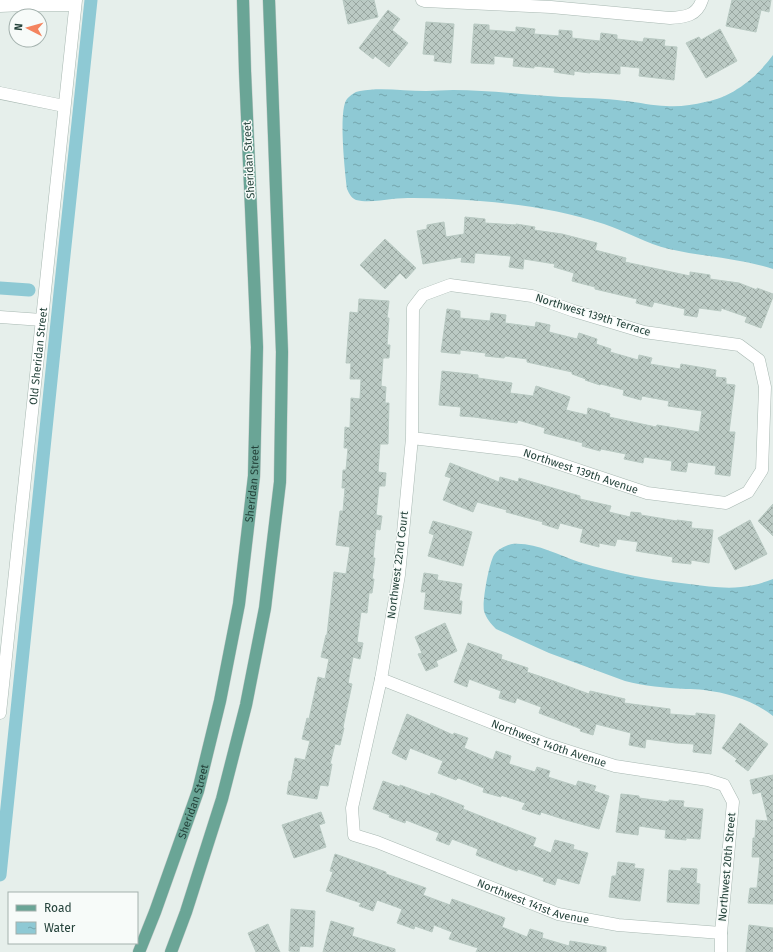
<svg xmlns="http://www.w3.org/2000/svg" width="773" height="952" viewBox="0 0 773 952" font-family="'Fira Sans',sans-serif">
  <style>
    .water { fill: url(#water-ripples) }
    .lines { fill: none; stroke-linecap: round; stroke-linejoin: round }
    .canal { stroke: #8ec9d4; stroke-width: 13 }
    .building { fill: url(#building-cross-hatch); stroke: #b8c9c2 }
    .minor-casing { stroke: #a8b8b2; stroke-width: 13 }
    .major-casing { stroke: #c2cac8; stroke-width: 13 }
    .minor { stroke: #fff; stroke-width: 12 }
    .major { stroke: #6aa596; stroke-width: 12 }
    .labels { text-anchor: middle; dominant-baseline: central; stroke-width: 3; stroke-linejoin: round; paint-order: stroke }
    .street-label { font-size: 11px; fill: #24423a; stroke: #f7fbf9 }
  </style>
  <defs>
    <pattern id="water-ripples" width="26" height="14" patternUnits="userSpaceOnUse"><rect width="26" height="14" fill="#8ec9d4"/><path d="M2 4q2-2 4 0t4 0M15 11q2-2 4 0t4 0" fill="none" stroke="#74a5ad"/></pattern>
    <pattern id="building-cross-hatch" width="8" height="8" patternUnits="userSpaceOnUse"><rect width="8" height="8" fill="#bbcac4"/><path d="M0 0l8 8M0 8l8-8" fill="none" stroke="#98a6a0"/></pattern>
  </defs>
  <rect width="100%" height="100%" fill="#e6efeb"/>
  <path class="water" d="M773 55V269C739 258 704 257 669 249 647 244 626 231 604 224 565 211 521 204 480 201 458 199 435 198 413 198 406 198 399 198 392 199 381 200 368 203 356 200 351 198 349 193 347 189 345 172 338 110 347 99 351 95 354 92 360 91 380 87 405 91 426 91 435 91 444 90 453 90 489 90 525 95 561 97 582 98 604 98 625 101 639 102 653 106 666 106 679 107 693 105 705 102 733 97 757 77 773 55Z
    M512 544C536 542 557 555 579 562 615 573 652 580 689 584 706 586 724 589 741 587 752 586 763 583 773 579V716C754 701 729 693 704 690 698 689 692 689 686 689 665 688 644 686 625 681L549 653 496 629C491 624 486 618 484 611 482 602 489 563 494 555 498 549 505 546 512 544Z"/>
  <g class="lines">
    <path class="canal" d="M0 288 29 290
      M0 875 60 293 91 0"/>
  </g>
  <path class="building" d="M343 0H374L378 17 348 24Z
    M732 0H771L769 12 761 10 756 32 726 26Z
    M388 10 400 19 392 30 408 43 389 67 375 56 373 59 359 48Z
    M426 22 454 24 451 63 434 61 435 55 423 54Z
    M474 24 489 25V30L516 32V27L535 29 534 34 559 36V30L572 31V38L600 41 601 33 617 35V39L643 42 644 38 665 40 664 46 677 47 674 80 639 76 640 68 620 66V74L590 72V73L574 71V75L554 72 555 68 534 66V68L513 66 514 58 494 56V64L471 63Z
    M720 29 737 61 706 78 686 43 699 37 701 40Z
    M465 217 485 219V223L516 225V224L535 227 534 230 562 234 597 243 595 250 626 258 625 262 690 276V272L710 275V279L739 283 757 290V288L773 294V297L761 328 745 322 747 317 721 308V311L699 308 697 317 684 315 685 309 654 302 652 307 636 303 637 299 595 289V287L572 281 574 273 554 267 555 264 524 259 523 269 509 267 511 256 475 253 474 263 461 262 462 257 423 264 417 231 427 229V225L444 222 446 237 464 234Z
    M385 239 416 268 406 279 400 273 385 289 360 265Z
    M359 299 389 301 387 318H389L387 345H390L389 358H383L381 386 386 387 385 403H389L388 444H380L378 472 386 473 385 486H379L376 515 382 516 380 530 376 529 373 558H375L372 579H374L372 593H369L367 613 361 612 357 642 363 643 360 659 353 657 348 683 352 684 343 727 344 728 340 745 335 744 330 764H332L328 786 320 785 317 799 287 794 289 781H291L295 758 305 760 310 741 302 739 307 718 309 719 318 677 325 679 329 659 321 657 326 635H327L334 572 346 574 350 547 336 545 340 511H343L345 488H342L343 470H346L348 448H344L345 427 350 428 351 398 360 399 361 379H350L351 363H346L350 312 358 313Z
    M447 309 460 311V318L490 321 491 313 506 315 505 323 535 327 536 322 550 325 549 332 577 339 579 333 597 339 596 344 611 349 610 352 638 360 639 355 652 358 650 364 680 369 681 364 716 370 715 377 726 378V384L735 385 729 432H735L730 476 715 474 716 466 688 462 686 472 671 470 672 461 644 457 643 463 624 459 626 454 601 449 600 451 582 446 583 443 544 433 545 428 518 420 517 423 474 417 460 416 461 407 439 405 442 371 478 375V378L512 383 510 393 533 396 536 386 570 397 566 410 587 415 588 408 610 414 609 417 656 427 657 425 699 432 702 411 668 406 669 401 642 396 641 400 623 395 624 390 601 384 600 385 585 380 586 379 572 374V372L527 362V359L505 356 504 358 485 356 486 353 460 350V354L441 352Z
    M450 463 499 482 500 477 518 482 519 478 580 496V499L611 506 609 512 630 517 631 512 641 513V515L677 521V520L692 522 691 528 713 530 709 563 691 560V564L672 562 673 557 636 551 638 542 617 539 615 546 599 543V547L580 542 583 529 560 523 558 529 542 524 543 522 506 512 507 510 477 502 473 512 443 500 451 478 445 476Z
    M773 504V536L758 521Z
    M750 520 767 554 735 570 718 538Z
    M433 521 472 532 463 566 428 556 434 535 429 533Z
    M424 573 438 575 437 580 462 584 459 601H462L461 614 424 609 426 592H421Z
    M445 623 457 651 436 661 438 666 426 671 418 654 422 653 415 637Z
    M468 643 502 655 501 659 528 668 527 672 551 680 589 694 590 691 625 699 624 703 670 709V714L696 716V713L715 715 711 754 693 752 694 744 676 743 646 739 645 748 629 745 631 733 596 724 593 735 580 731 581 729 539 713 541 707 517 698 515 703 499 698 501 691 469 679 467 687 454 682Z
    M407 714 453 735 454 733 468 738 464 748 493 760 496 751 511 756 509 764 535 772 537 767 550 771 548 777 576 786 578 781 596 786 594 791 609 796 599 829 566 820 541 812 540 815 522 809 525 803 501 795V797L483 792 484 788 458 778 456 780 438 773 443 761 410 748 406 760 392 753Z
    M740 723 768 744 748 771 735 761 737 759 722 748Z
    M773 775V904L748 903 750 888H757L760 857H752L753 838H755L756 820 768 821 761 792 753 794 750 780Z
    M383 781 400 787V785L430 796 431 793 464 806 463 809 536 838 533 846 551 853 555 840 574 845 573 849 588 853 579 884 557 878 555 885 543 881 544 878 518 869 517 871 476 855 478 849 452 839 449 845 436 840 439 833 406 820 405 823 389 817 390 815 373 809Z
    M621 794 639 796V798L669 802V800L684 801 683 807 703 809 700 839 686 838V840L665 838 666 830 639 826 638 835 616 832Z
    M321 812 325 823 319 825 326 847 294 858 282 825Z
    M335 854 386 872V874L426 888 423 895 450 905 452 899 505 918 502 927 527 937 530 929 543 933 542 938 569 946 570 941 606 947V952H476L478 948 449 939 452 932 434 925 432 932 415 926 414 929 397 923 402 909 377 900 373 911 359 906 361 903 326 891 333 872 330 871Z
    M618 862 635 864 634 868 644 869 640 901 609 897 612 876H616Z
    M681 868 697 869 696 883 700 884 699 904 667 902 669 870 681 871Z
    M291 909 315 911 313 947 300 946 299 952 289 951Z
    M331 921 354 928 352 936 395 949V952H323Z
    M268 924 280 952H256L248 933Z
    M749 925 773 928V952H746Z"/>
  <g class="lines">
    <defs>
      <g id="minor">
        <path d="M422 0 425 1 551 7 670 18C685 17 697 16 702 0"/>
        <path d="M0 6 23 5H75"/>
        <path d="M0 93 64 106"/>
        <path d="M0 317 42 320"/>
        <path id="s1" d="M412 438 521 451 647 493 726 503 748 492 762 470 765 387 759 360 739 345 644 332 574 311 532 296 450 285 423 295 413 308 412 438 399 575 381 679 352 808 354 835 377 842 558 914 618 925 721 933"/>
        <path id="s2" d="M381 679 546 744 615 766 708 780 724 785 733 802 721 933V952"/>
        <path id="s3" d="M0 713 76 0"/>
      </g>
      <g id="major">
        <path id="s4" d="M139 952 155 912 198 791 220 701 239 604 254 476 257 347 245 71 243 0"/>
        <path d="M171 952 186 912 222 799 246 705 265 608 280 482 282 352 269 0"/>
      </g>
    </defs>
    <use href="#minor" class="minor-casing"/>
    <use href="#major" class="major-casing"/>
    <use href="#minor" class="minor"/>
    <use href="#major" class="major"/>
  </g>
  <g class="labels">
    <g class="street-label">
      <text transform="translate(249 160) rotate(-93)">Sheridan Street</text>
      <text transform="translate(593 315) rotate(17)">Northwest 139th Terrace</text>
      <text stroke="none"><textPath href="#s3" startOffset="359">Old Sheridan Street</textPath></text>
      <text stroke="none"><textPath href="#s1" startOffset="173">Northwest 139th Avenue</textPath></text>
      <text stroke="none"><textPath href="#s4" startOffset="484">Sheridan Street</textPath></text>
      <text transform="translate(398 565) rotate(-83)">Northwest 22nd Court</text>
      <text stroke="none"><textPath href="#s2" startOffset="180">Northwest 140th Avenue</textPath></text>
      <text stroke="none"><textPath href="#s4" startOffset="160">Sheridan Street</textPath></text>
      <text transform="translate(727 867) rotate(-85)">Northwest 20th Street</text>
      <text stroke="none"><textPath href="#s1" startOffset="1574">Northwest 141st Avenue</textPath></text>
    </g>
  </g>
  <rect x="8" y="892" width="130" height="52" fill="#f7fbf9" stroke="#a3b1ad"/>
  <rect x="16" y="905" width="20" height="6" fill="#6aa596" stroke="#a3b1ad"/>
  <text x="44" y="912" font-size="12" fill="#24423a">Road</text>
  <rect x="16" y="922" width="20" height="12" fill="url(#water-ripples)" stroke="#a3b1ad"/>
  <text x="44" y="932" font-size="12" fill="#24423a">Water</text>
  <g transform="translate(28 28) rotate(276)"><circle r="19" fill="#f7fbf9" stroke="#a3b1ad"/>
  <path d="M0-3L7 15L0 10L-7 15Z" fill="#f4845f"/>
  <text y="-6" font-size="11" font-weight="bold" text-anchor="middle" fill="#24423a">N</text>
  </g>
</svg>
